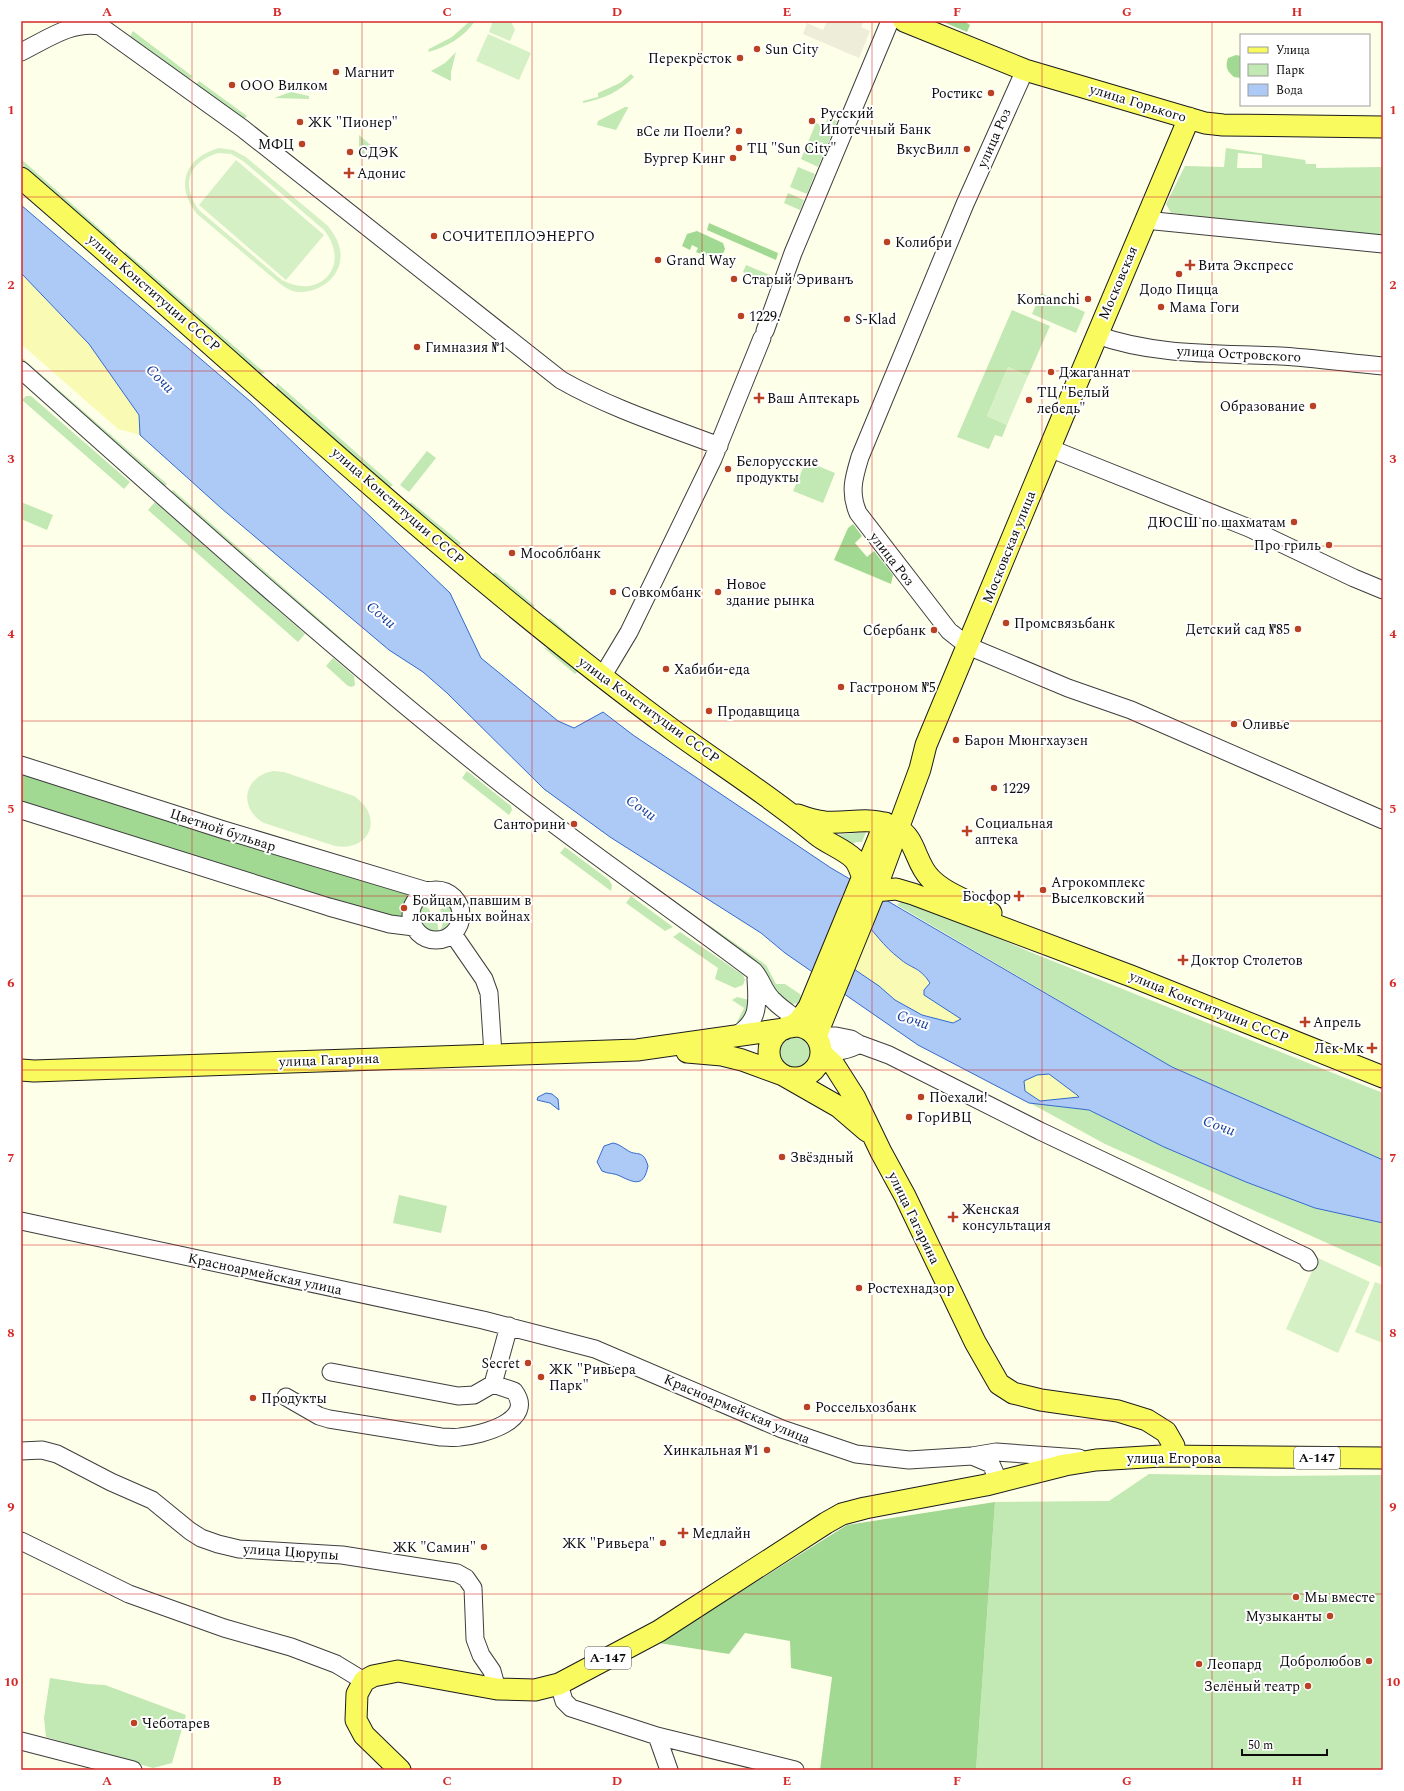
<svg xmlns="http://www.w3.org/2000/svg" width="1404" height="1791" viewBox="0 0 1404 1791" font-family="Spectral,serif">
  <style>
    .green { fill: #c2e8b3; fill-rule: evenodd }
    .forest { fill: #a1d992 }
    .sand { fill: #f9fbb5 }
    .pitch { fill: #d6f0c5; fill-rule: evenodd }
    .plaza { fill: #ededd9 }
    .water { fill: #adc9f6; stroke: #346ace; fill-rule: evenodd }
    .lines { fill: none; stroke-linecap: round; stroke-linejoin: round }
    .minor-casing { stroke: #3e3e3e; stroke-width: 19 }
    .major-casing { stroke: #1c1c1c; stroke-width: 23 }
    .minor { stroke: #fff; stroke-width: 17 }
    .major { stroke: #f9fa5e; stroke-width: 21 }
    .grid { fill: none; stroke: #d62828; stroke-width: 1; stroke-opacity: 0.55 }
    .poi-dot { fill: #bb4123; stroke: #fff; stroke-width: 1.5 }
    .labels { text-anchor: middle; dominant-baseline: central; stroke-width: 4; stroke-linejoin: round; paint-order: stroke }
    .shield { fill: #fff; stroke: #545454; stroke-width: 1 }
    .shield-label { font-size: 13px; font-weight: bold; fill: #0b0b0b }
    .poi-label { font-size: 14px; fill: #0b0b0b; stroke: #fff; text-anchor: start }
    .street-label { font-size: 14px; fill: #0b0b0b; stroke: #fff }
    .water-label { font-size: 15px; font-style: italic; fill: #153f9c; stroke: #fff }
    .neatline { fill: none; stroke: #d62828; stroke-width: 1.5 }
    .grid-label { font-size: 13px; text-anchor: middle; font-weight: bold; fill: #d62828 }
  </style>
  <rect width="100%" height="100%" fill="#feffe8"/>
  <path class="green" d="M470 21H475C464 37 447 47 428 52L429 49 452 37Z
    M133 31 192 76 187 84 128 40Z
    M456 52 451 72V81L431 71 445 63Z
    M631 74 634 77C619 92 603 99 583 103V101L598 97V93L620 83Z
    M199 81 247 116 241 123 193 88Z
    M291 92 309 96V99L274 98Z
    M625 107H628V108L616 130 597 125 598 121Z
    M828 118 837 121 818 167 801 159 816 123 824 126Z
    M359 135 381 154H359Z
    M1226 148 1305 160 1306 164H1316V168L1383 167V237L1171 213 1166 204 1185 166 1224 167ZM1238 153 1262 155V168H1237Z
    M21 159 117 244 113 245 21 171Z
    M798 167 815 174 807 194 790 187Z
    M788 193 804 200 800 210 784 203Z
    M125 251 265 373 258 375 124 255Z
    M746 265 770 275 767 283 743 272Z
    M1041 293 1085 312 1076 333 1032 314Z
    M1012 310 1050 326 1028 376 1008 367 987 416 1007 425 1002 437 995 435 989 449 957 437Z
    M21 357 167 484 164 487 21 363Z
    M277 383 393 485 389 488 275 390Z
    M26 396H31L130 482 124 489 22 400Z
    M427 451 436 458 409 492 400 485Z
    M806 461 835 473 823 503 793 491Z
    M173 490 410 699 490 763H484L444 731 360 660 279 586 170 493Z
    M21 502 53 515 47 530 21 519Z
    M155 502 305 634 298 642 148 510Z
    M411 502 461 543 454 551 409 504Z
    M495 572 535 606 530 610 488 580Z
    M550 618 587 650 585 653 548 620Z
    M543 647 555 652 578 671 575 674Z
    M333 658 354 676 355 685 352 687 348 686 326 666Z
    M467 771 511 806 512 810 509 815 462 778Z
    M866 832 862 842H856L851 845 825 836Z
    M565 847 609 880 612 885 611 891 560 853Z
    M439 894 449 898 440 905 433 907 422 900 432 895Z
    M631 896 673 927 665 931 626 903Z
    M904 899H909L1030 952 1383 1093V1160L1172 1067 897 905Z
    M452 901C462 914 457 928 443 935L441 929 444 919 440 910Z
    M419 903 429 909 432 916 437 920 439 936C421 938 409 918 419 903Z
    M709 925 766 965 776 984H785L800 994 802 1000 798 1003 787 1005 702 927Z
    M680 932 743 975 745 980 743 985 735 988 715 979 718 968 673 937Z
    M737 997 749 1000V1016L733 1030 744 1008 732 1000Z
    M779 1051a17 17 0 1 1 34 0a17 17 0 1 1-34 0Z
    M1030 1103 1089 1110 1164 1147 1246 1182 1315 1208 1383 1223V1268L1105 1144Z
    M399 1195 447 1206 441 1233 393 1223Z
    M1149 1474 1274 1476 1383 1475V1770H976L995 1502 1109 1501Z
    M50 1678 88 1684 105 1685 186 1715 172 1763 153 1768 46 1737 44 1718Z"/>
  <path class="forest" d="M941 21H964L970 25 967 32Z
    M1236 55 1241 56V78L1234 77C1227 71 1225 67 1228 58Z
    M709 223 778 253 776 260 707 230Z
    M697 231 723 243 725 249 721 259 707 253 706 256 696 252 698 248 692 245 690 250 682 246 687 234Z
    M853 524 862 536 855 543 867 557 874 551 893 575 891 584 834 560 848 528Z
    M21 765 421 895C411 905 410 914 414 927L21 810Z
    M995 1502 976 1770H820L832 1677 791 1668 790 1641 745 1633 729 1654 659 1643 847 1525Z"/>
  <path class="sand" d="M21 273 89 344 139 415 140 435 118 429 21 344Z
    M860 917 899 959 917 968 930 983 924 990V995L961 1018 953 1023 922 1015 895 1000 879 986 848 965Z
    M1049 1074 1077 1095 1079 1097 1040 1101 1025 1091 1024 1081 1037 1075Z"/>
  <path class="pitch" d="M493 21H511L515 30 510 41 489 32Z
    M488 34 531 53 519 80 476 61Z
    M219 148 233 150 246 157 328 226C334 234 338 240 340 250 345 277 316 297 292 291 288 289 283 286 279 283L197 214C175 186 184 158 219 148ZM219 153 231 154 243 161 324 230C352 265 320 301 282 280L200 211C180 186 188 161 219 153Z
    M236 160 324 235 286 280 199 205Z
    M1008 367 1028 376 1007 425 987 416Z
    M273 771 284 772 354 796C384 816 371 852 335 846L264 823C238 808 243 777 273 771Z
    M1318 1258 1370 1282 1338 1353 1286 1329Z
    M1375 1282 1383 1285V1343L1355 1332Z"/>
  <path class="plaza" d="M827 21H864L861 27 870 31 859 58 803 34 807 23 823 30Z"/>
  <path class="water" d="M21 205 251 402 450 593 481 658 558 721 574 728 603 712 633 735 831 868 1172 1067 1383 1160V1223L1315 1208 1246 1182 1164 1147 1089 1110 1029 1103 918 1045 785 953 761 933 610 837 544 789 447 693 423 672 389 650 221 508 140 435 139 415 89 344 21 273ZM860 917C873 930 884 947 899 958 911 969 919 966 930 983L924 990V995L961 1019 953 1023 922 1015 895 1000 879 986 848 965ZM1049 1074 1077 1095 1079 1097 1040 1101 1025 1091 1024 1081 1037 1075Z
    M546 1093 552 1094 558 1099 559 1110 550 1103 537 1100 538 1097Z
    M613 1143C619 1144 622 1147 627 1150 636 1157 643 1148 648 1166 644 1186 636 1184 620 1176 615 1173 608 1174 602 1171L597 1162 604 1146Z"/>
  <g class="lines">
    <defs>
      <path id="minor" d="M21 52C46 40 71 21 100 26L242 128 561 380C610 408 666 426 719 446
        M1025 70 965 204 860 457C854 477 849 492 858 513L949 631 968 646 1068 688 1131 710 1383 820
        M1145 220 1383 244
        M765 331 793 253 890 21
        M1097 335C1155 356 1219 353 1280 356 1314 358 1349 363 1383 366
        M21 370C176 508 331 648 494 778 578 845 668 906 754 971 762 980 764 992 773 1000 783 1011 797 1017 808 1029
        M1049 448 1249 528 1354 578 1383 590
        M602 677 629 632 713 459 762 338
        M21 765 224 830 427 891
        M21 810 329 907 390 924 414 927
        M411 915a25 25 0 1 1 50 0a25 25 0 1 1-50 0Z
        M453 934 484 979 489 993 493 1054
        M816 1036H836L851 1039 859 1044 889 1055 1040 1131 1306 1257 1309 1262
        M733 1037C759 1023 758 1006 756 979
        M821 1053C834 1052 848 1051 859 1044
        M21 1221 483 1320 595 1349 782 1429 856 1454 909 1460 972 1456 996 1452 1079 1458
        M331 1372 458 1396 474 1395 493 1384 509 1326
        M286 1397 319 1416 329 1419 441 1437C448 1437 454 1438 460 1437 481 1435 537 1421 514 1391L493 1384
        M21 1451 42 1450 57 1454 111 1482 152 1500 190 1531 201 1538 218 1544 239 1549 342 1555 457 1573 466 1578 473 1588 475 1639 481 1655 492 1671 497 1689
        M972 1456 991 1464 999 1482
        M21 1541 129 1594 224 1628 291 1647 336 1664 364 1681
        M559 1684 564 1701 571 1708 657 1736 669 1770
        M657 1736 795 1770
        M21 1741 133 1770"/>
      <path id="major" d="M904 21 1025 70 1205 123 1223 125 1383 127
        M21 178C237 364 445 562 674 731 722 766 772 797 817 835 828 844 844 849 854 859 859 865 861 872 863 879
        M798 815C806 818 815 821 825 822 851 824 871 815 897 828 916 838 915 863 930 878 945 894 971 902 991 913
        M875 891 896 889 913 894 1131 976 1383 1077
        M769 1052a26 26 0 1 1 52 0a26 26 0 1 1-52 0Z
        M791 1027 799 1021 809 1007 885 823
        M816 1036 875 891 920 769 926 745 1063 416 1189 118
        M687 1052 722 1055 742 1060 783 1075 839 1107 867 1131
        M821 1053 834 1065 855 1098 881 1152 905 1196 975 1342 999 1384 1013 1393 1041 1400 1118 1411 1147 1420 1166 1432 1174 1446V1456
        M21 1070 34 1071 637 1050 784 1029
        M400 1770 364 1735 356 1720 357 1694 364 1681 373 1676 398 1671 497 1689 535 1690 559 1684 659 1631 826 1523 842 1514 865 1508 986 1485 1065 1465 1096 1460 1161 1456 1383 1458"/>
    </defs>
    <use href="#minor" class="minor-casing"/>
    <use href="#major" class="major-casing"/>
    <use href="#minor" class="minor"/>
    <use href="#major" class="major"/>
  </g>
  <path class="grid" d="M192 21V1770M362 21V1770M532 21V1770M702 21V1770M872 21V1770M1042 21V1770M1212 21V1770M21 197H1383M21 371H1383M21 546H1383M21 721H1383M21 896H1383M21 1070H1383M21 1245H1383M21 1420H1383M21 1594H1383"/>
  <g class="poi-dot">
    <circle cx="757" cy="49" r="4"/>
    <circle cx="740" cy="58" r="4"/>
    <circle cx="336" cy="72" r="4"/>
    <circle cx="232" cy="85" r="4"/>
    <circle cx="991" cy="93" r="4"/>
    <circle cx="812" cy="121" r="4"/>
    <circle cx="300" cy="122" r="4"/>
    <circle cx="739" cy="131" r="4"/>
    <circle cx="302" cy="144" r="4"/>
    <circle cx="739" cy="148" r="4"/>
    <circle cx="967" cy="149" r="4"/>
    <circle cx="350" cy="152" r="4"/>
    <circle cx="733" cy="158" r="4"/>
    <path d="M347 167h4v4h4v4h-4v4h-4v-4h-4v-4h4z"/>
    <circle cx="434" cy="236" r="4"/>
    <circle cx="887" cy="242" r="4"/>
    <circle cx="658" cy="260" r="4"/>
    <path d="M1188 259h4v4h4v4h-4v4h-4v-4h-4v-4h4z"/>
    <circle cx="1179" cy="274" r="4"/>
    <circle cx="734" cy="279" r="4"/>
    <circle cx="1088" cy="299" r="4"/>
    <circle cx="1161" cy="307" r="4"/>
    <circle cx="741" cy="316" r="4"/>
    <circle cx="847" cy="319" r="4"/>
    <circle cx="417" cy="347" r="4"/>
    <circle cx="1051" cy="372" r="4"/>
    <path d="M757 392h4v4h4v4h-4v4h-4v-4h-4v-4h4z"/>
    <circle cx="1029" cy="400" r="4"/>
    <circle cx="1313" cy="406" r="4"/>
    <circle cx="728" cy="469" r="4"/>
    <circle cx="1294" cy="522" r="4"/>
    <circle cx="1329" cy="545" r="4"/>
    <circle cx="512" cy="553" r="4"/>
    <circle cx="613" cy="592" r="4"/>
    <circle cx="718" cy="592" r="4"/>
    <circle cx="1006" cy="623" r="4"/>
    <circle cx="1298" cy="629" r="4"/>
    <circle cx="934" cy="630" r="4"/>
    <circle cx="666" cy="669" r="4"/>
    <circle cx="841" cy="687" r="4"/>
    <circle cx="709" cy="711" r="4"/>
    <circle cx="1234" cy="724" r="4"/>
    <circle cx="956" cy="740" r="4"/>
    <circle cx="994" cy="788" r="4"/>
    <circle cx="574" cy="824" r="4"/>
    <path d="M965 825h4v4h4v4h-4v4h-4v-4h-4v-4h4z"/>
    <circle cx="1043" cy="890" r="4"/>
    <path d="M1017 890h4v4h4v4h-4v4h-4v-4h-4v-4h4z"/>
    <circle cx="404" cy="908" r="4"/>
    <path d="M1181 954h4v4h4v4h-4v4h-4v-4h-4v-4h4z"/>
    <path d="M1303 1016h4v4h4v4h-4v4h-4v-4h-4v-4h4z"/>
    <path d="M1370 1042h4v4h4v4h-4v4h-4v-4h-4v-4h4z"/>
    <circle cx="921" cy="1097" r="4"/>
    <circle cx="909" cy="1117" r="4"/>
    <circle cx="782" cy="1157" r="4"/>
    <path d="M951 1211h4v4h4v4h-4v4h-4v-4h-4v-4h4z"/>
    <circle cx="859" cy="1288" r="4"/>
    <circle cx="528" cy="1363" r="4"/>
    <circle cx="541" cy="1377" r="4"/>
    <circle cx="253" cy="1398" r="4"/>
    <circle cx="807" cy="1407" r="4"/>
    <circle cx="767" cy="1450" r="4"/>
    <path d="M681 1527h4v4h4v4h-4v4h-4v-4h-4v-4h4z"/>
    <circle cx="663" cy="1543" r="4"/>
    <circle cx="484" cy="1547" r="4"/>
    <circle cx="1296" cy="1597" r="4"/>
    <circle cx="1330" cy="1616" r="4"/>
    <circle cx="1369" cy="1661" r="4"/>
    <circle cx="1199" cy="1664" r="4"/>
    <circle cx="1308" cy="1686" r="4"/>
    <circle cx="134" cy="1723" r="4"/>
  </g>
  <g class="labels">
    <g class="shield">
      <rect x="1294" y="1447" width="46" height="22" rx="3"/>
      <rect x="585" y="1647" width="46" height="22" rx="3"/>
    </g>
    <g class="shield-label">
      <text x="1317" y="1458">А-147</text>
      <text x="608" y="1658">А-147</text>
    </g>
    <g class="poi-label">
      <text x="765" y="49">Sun City</text>
      <text x="732" y="58" text-anchor="end">Перекрёсток</text>
      <text x="344" y="72">Магнит</text>
      <text x="240" y="85">ООО Вилком</text>
      <text x="983" y="93" text-anchor="end">Ростикс</text>
      <text x="820" y="113">Русский<tspan x="820" dy="16">Ипотечный Банк</tspan></text>
      <text x="308" y="122">ЖК "Пионер"</text>
      <text x="731" y="131" text-anchor="end">вСе ли Поели?</text>
      <text x="294" y="144" text-anchor="end">МФЦ</text>
      <text x="747" y="148">ТЦ "Sun City"</text>
      <text x="959" y="149" text-anchor="end">ВкусВилл</text>
      <text x="358" y="152">СДЭК</text>
      <text x="725" y="158" text-anchor="end">Бургер Кинг</text>
      <text x="357" y="173">Адонис</text>
      <text x="442" y="236">СОЧИТЕПЛОЭНЕРГО</text>
      <text x="895" y="242">Колибри</text>
      <text x="666" y="260">Grand Way</text>
      <text x="1198" y="265">Вита Экспресс</text>
      <text x="742" y="279">Старый Эриванъ</text>
      <text x="1179" y="289" text-anchor="middle">Додо Пицца</text>
      <text x="1080" y="299" text-anchor="end">Komanchi</text>
      <text x="1169" y="307">Мама Гоги</text>
      <text x="749" y="316">1229.</text>
      <text x="855" y="319">S-Klad</text>
      <text x="425" y="347">Гимназия №1</text>
      <text x="1059" y="372">Джаганнат</text>
      <text x="1037" y="392">ТЦ "Белый<tspan x="1037" dy="16">лебедь"</tspan></text>
      <text x="767" y="398">Ваш Аптекарь</text>
      <text x="1305" y="406" text-anchor="end">Образование</text>
      <text x="736" y="461">Белорусские<tspan x="736" dy="16">продукты</tspan></text>
      <text x="1286" y="522" text-anchor="end">ДЮСШ по шахматам</text>
      <text x="1321" y="545" text-anchor="end">Про гриль</text>
      <text x="520" y="553">Мособлбанк</text>
      <text x="726" y="584">Новое<tspan x="726" dy="16">здание рынка</tspan></text>
      <text x="621" y="592">Совкомбанк</text>
      <text x="1014" y="623">Промсвязьбанк</text>
      <text x="1290" y="629" text-anchor="end">Детский сад №85</text>
      <text x="926" y="630" text-anchor="end">Сбербанк</text>
      <text x="674" y="669">Хабиби-еда</text>
      <text x="849" y="687">Гастроном №5</text>
      <text x="717" y="711">Продавщица</text>
      <text x="1242" y="724">Оливье</text>
      <text x="964" y="740">Барон Мюнгхаузен</text>
      <text x="1002" y="788">1229</text>
      <text x="975" y="823">Социальная<tspan x="975" dy="16">аптека</tspan></text>
      <text x="566" y="824" text-anchor="end">Санторини</text>
      <text x="1051" y="882">Агрокомплекс<tspan x="1051" dy="16">Выселковский</tspan></text>
      <text x="1011" y="896" text-anchor="end">Босфор</text>
      <text x="412" y="900">Бойцам, павшим в<tspan x="412" dy="16">локальных войнах</tspan></text>
      <text x="1191" y="960">Доктор Столетов</text>
      <text x="1313" y="1022">Апрель</text>
      <text x="1364" y="1048" text-anchor="end">Лек Мк</text>
      <text x="929" y="1097">Поехали!</text>
      <text x="917" y="1117">ГорИВЦ</text>
      <text x="790" y="1157">Звёздный</text>
      <text x="962" y="1209">Женская<tspan x="962" dy="16">консультация</tspan></text>
      <text x="867" y="1288">Ростехнадзор</text>
      <text x="520" y="1363" text-anchor="end">Secret</text>
      <text x="549" y="1369">ЖК "Ривьера<tspan x="549" dy="16">Парк"</tspan></text>
      <text x="261" y="1398">Продукты</text>
      <text x="815" y="1407">Россельхозбанк</text>
      <text x="759" y="1450" text-anchor="end">Хинкальная №1</text>
      <text x="692" y="1533">Медлайн</text>
      <text x="655" y="1543" text-anchor="end">ЖК "Ривьера"</text>
      <text x="476" y="1547" text-anchor="end">ЖК "Самин"</text>
      <text x="1304" y="1597">Мы вместе</text>
      <text x="1322" y="1616" text-anchor="end">Музыканты</text>
      <text x="1361" y="1661" text-anchor="end">Добролюбов</text>
      <text x="1207" y="1664">Леопард</text>
      <text x="1300" y="1686" text-anchor="end">Зелёный театр</text>
      <text x="142" y="1723">Чеботарев</text>
    </g>
    <g class="street-label">
      <text transform="translate(1138 103) rotate(17)">улица Горького</text>
      <text transform="translate(994 138) rotate(-66)">улица Роз</text>
      <text transform="translate(1118 283) rotate(-67)">Московская</text>
      <text transform="translate(154 293) rotate(41)">улица Конституции СССР</text>
      <text transform="translate(1239 354) rotate(3)">улица Островского</text>
      <text transform="translate(398 506) rotate(41)">улица Конституции СССР</text>
      <text transform="translate(1009 547) rotate(-68)">Московская улица</text>
      <text transform="translate(892 559) rotate(52)">улица Роз</text>
      <text transform="translate(649 710) rotate(36)">улица Конституции СССР</text>
      <text transform="translate(223 830) rotate(18)">Цветной бульвар</text>
      <text transform="translate(1209 1007) rotate(22)">улица Конституции СССР</text>
      <text transform="translate(329 1060) rotate(-2)">улица Гагарина</text>
      <text transform="translate(914 1218) rotate(64)">улица Гагарина</text>
      <text transform="translate(265 1274) rotate(12)">Красноармейская улица</text>
      <text transform="translate(737 1409) rotate(23)">Красноармейская улица</text>
      <text x="1174" y="1458">улица Егорова</text>
      <text transform="translate(291 1552) rotate(4)">улица Цюрупы</text>
    </g>
    <g class="water-label">
      <text transform="translate(160 379) rotate(46)">Сочи</text>
      <text transform="translate(381 615) rotate(40)">Сочи</text>
      <text transform="translate(641 808) rotate(35)">Сочи</text>
      <text transform="translate(913 1020) rotate(18)">Сочи</text>
      <text transform="translate(1219 1126) rotate(20)">Сочи</text>
    </g>
  </g>
  <rect width="1404" height="1791" fill="none" stroke="#ffffff" stroke-width="44"/>
  <rect x="1240" y="34" width="130" height="72" fill="#ffffff" stroke="#9d9d9d"/>
  <rect x="1248" y="47" width="20" height="6" fill="#f9fa5e" stroke="#9d9d9d"/>
  <text x="1276" y="54" font-size="12" fill="#0b0b0b">Улица</text>
  <rect x="1248" y="64" width="20" height="12" fill="#c2e8b3" stroke="#9d9d9d"/>
  <text x="1276" y="74" font-size="12" fill="#0b0b0b">Парк</text>
  <rect x="1248" y="84" width="20" height="12" fill="#adc9f6" stroke="#9d9d9d"/>
  <text x="1276" y="94" font-size="12" fill="#0b0b0b">Вода</text>
  <path d="M1242 1749v6h85v-6" fill="none" stroke="#0b0b0b" stroke-width="2"/>
  <text x="1248" y="1749" font-size="12" fill="#0b0b0b" stroke="#ffffff" stroke-width="3" paint-order="stroke">50 m</text>
  <rect x="22" y="22" width="1360" height="1747" class="neatline"/>
  <g class="grid-label">
    <text x="107" y="16">A</text>
    <text x="277" y="16">B</text>
    <text x="447" y="16">C</text>
    <text x="617" y="16">D</text>
    <text x="787" y="16">E</text>
    <text x="957" y="16">F</text>
    <text x="1127" y="16">G</text>
    <text x="1297" y="16">H</text>
    <text x="11" y="114">1</text>
    <text x="1393" y="114">1</text>
    <text x="11" y="289">2</text>
    <text x="1393" y="289">2</text>
    <text x="11" y="463">3</text>
    <text x="1393" y="463">3</text>
    <text x="11" y="638">4</text>
    <text x="1393" y="638">4</text>
    <text x="11" y="813">5</text>
    <text x="1393" y="813">5</text>
    <text x="11" y="987">6</text>
    <text x="1393" y="987">6</text>
    <text x="11" y="1162">7</text>
    <text x="1393" y="1162">7</text>
    <text x="11" y="1337">8</text>
    <text x="1393" y="1337">8</text>
    <text x="11" y="1511">9</text>
    <text x="1393" y="1511">9</text>
    <text x="11" y="1686">10</text>
    <text x="1393" y="1686">10</text>
    <text x="107" y="1785">A</text>
    <text x="277" y="1785">B</text>
    <text x="447" y="1785">C</text>
    <text x="617" y="1785">D</text>
    <text x="787" y="1785">E</text>
    <text x="957" y="1785">F</text>
    <text x="1127" y="1785">G</text>
    <text x="1297" y="1785">H</text>
  </g>
</svg>
